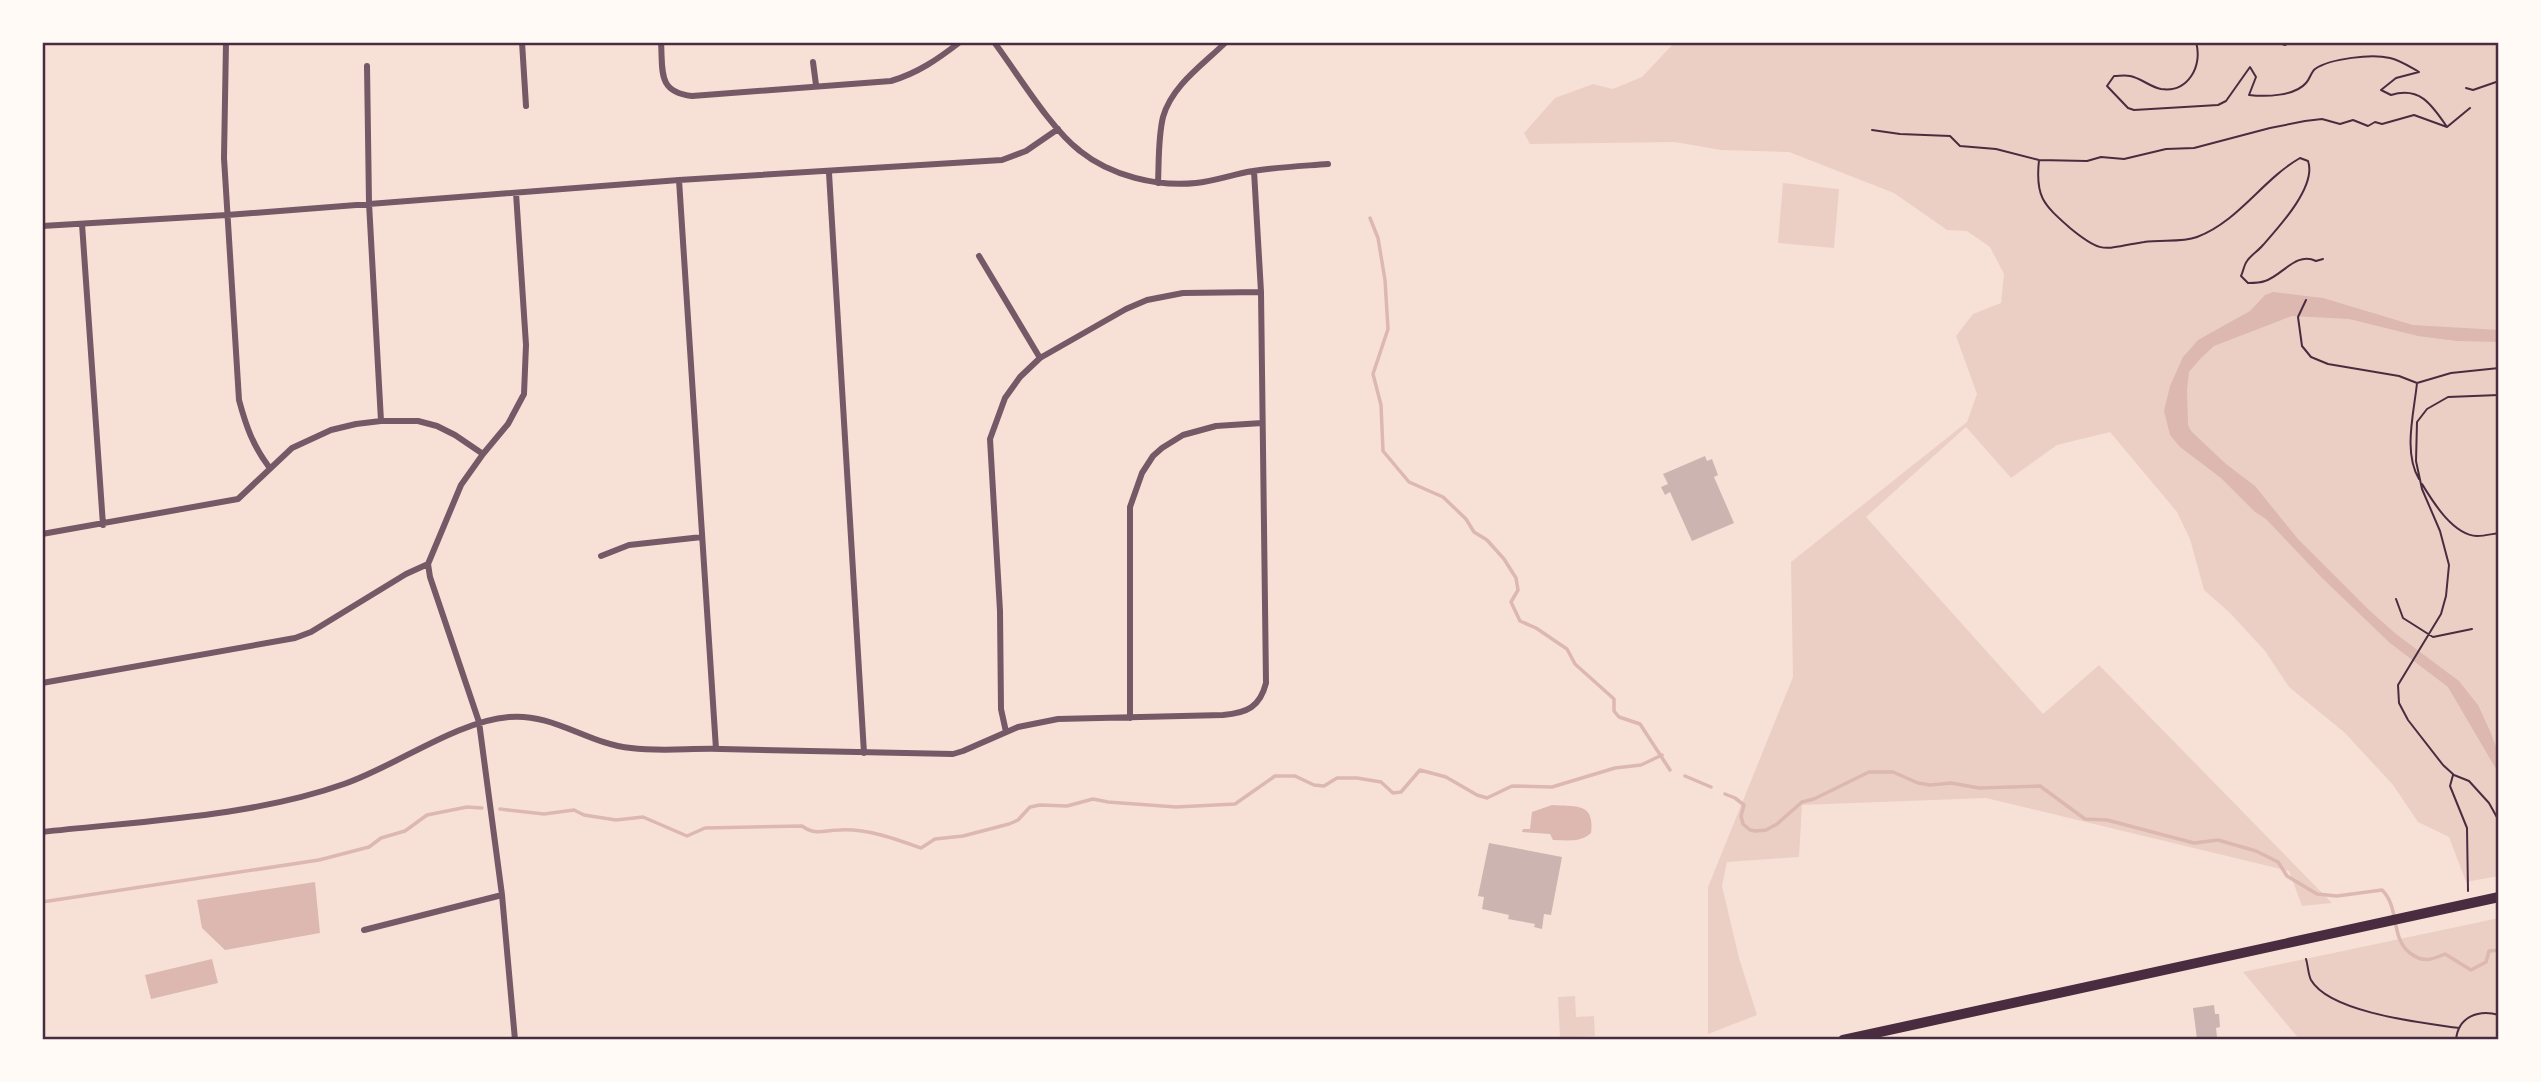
<svg xmlns="http://www.w3.org/2000/svg" width="2541" height="1082" viewBox="0 0 2541 1082" font-family="Ubuntu,sans-serif">
  <style>
    .green { fill: #ebcfc5 }
    .water { fill: #dcb8b0 }
    .lines { fill: none; stroke-linecap: round; stroke-linejoin: round }
    .stream { stroke: #dcb8b0; stroke-width: 3.5 }
    .building { fill: #ccb4b1 }
    .path { stroke: #4a2c40; stroke-width: 2 }
    .minor { stroke: #755966; stroke-width: 6 }
    .primary { stroke: #4a2c40; stroke-width: 10 }
    .neatline { fill: none; stroke: #4a2c40; stroke-width: 2.5 }
  </style>
  <rect width="100%" height="100%" fill="#f7e1d7"/>
  <path class="green" d="M1675 42H2499V876L2466 882 2449 837 2418 822 2393 785 2345 733 2289 687 2265 651 2230 613 2204 590 2190 539 2177 512 2110 432 2057 445 2011 478 1966 427 1866 517 2043 714 2099 665 2332 903 2302 906 2289 871 1986 798 1802 805 1799 857 1727 862 1722 886 1739 958 1757 1015 1708 1034V887L1793 677 1791 562 1967 422 1977 394 1956 336 1973 314 2001 303 2004 274 1990 247 1967 231 1947 230 1894 193 1789 152 1721 150 1675 142 1530 144 1524 133 1555 98 1593 84 1613 89 1642 77Z
    M1783 183 1839 189 1834 248 1778 243Z
    M2499 918V1040H2300L2243 972Z
    M1575 996 1576 1017 1594 1016 1595 1036 1560 1038 1558 997Z"/>
  <path class="water" d="M2273 292 2323 298 2413 325 2499 330V342L2457 341 2418 336 2349 319 2292 316 2214 346 2201 358 2189 372 2187 390 2188 425 2191 431 2226 464 2255 486 2298 539 2369 610 2396 634 2459 681 2478 705 2490 731 2499 754V774L2448 687 2390 643 2322 578 2266 519 2255 512 2221 478 2180 447 2170 435 2164 411 2170 386 2183 357 2198 340 2250 311 2265 295Z
    M1552 805C1576 807 1595 802 1591 833 1581 843 1566 840 1553 840L1550 834 1522 832 1523 829H1530L1532 812Z
    M315 882 320 933 225 950 202 928 197 900Z
    M212 959 218 983 151 999 145 975Z"/>
  <g class="lines">
    <path class="stream" d="M1370 218 1378 238 1385 280 1388 329 1373 374 1381 405 1383 451 1409 482 1443 497 1466 519 1474 532 1487 540 1504 559 1516 578 1518 590 1511 602 1520 621 1536 628 1567 649 1575 664 1614 699V711L1619 717 1640 724 1670 770
      M1685 776 1711 787
      M1725 794 1735 798 1744 805 1741 816 1743 824 1750 830 1756 831 1766 830 1777 824 1802 802 1814 799 1869 772H1893L1918 783 1930 785 1951 783 1979 788 2040 786 2085 819 2107 820 2194 843 2218 840 2256 851 2278 862 2287 876 2317 894 2337 896 2382 890C2400 907 2390 938 2410 953 2423 963 2431 960 2445 954L2471 970 2486 962 2489 951 2499 950
      M500 809 544 814 574 810 584 815 616 820 643 817 687 836 705 828 802 826C816 836 824 830 839 830 866 828 896 839 921 848L935 839 963 836 1009 824 1018 820 1030 807 1040 805 1067 806 1093 799 1108 802 1176 807 1235 804 1275 776H1295L1314 785 1324 786 1337 778H1357L1381 782 1393 793 1401 792 1420 770 1446 777 1477 795 1487 798 1512 786 1552 787 1615 768 1641 765 1662 755
      M42 902 319 860 369 847 381 838 405 831 427 815 467 807 482 808"/>
  </g>
  <path class="building" d="M1705 456 1707 461 1712 459 1718 475 1714 477 1734 523 1692 541 1670 492 1665 495 1661 487 1668 484 1663 474Z
    M1489 843 1562 857 1551 915 1544 914 1542 929 1534 927 1535 924 1508 919 1509 915 1482 909 1484 897 1478 896Z
    M2214 1005 2215 1014H2219L2220 1027 2216 1028 2217 1037 2197 1039 2193 1008Z"/>
  <g class="lines">
    <path class="path" d="M2196 42C2203 66 2188 93 2161 89 2150 87 2141 78 2130 76 2125 75 2119 76 2114 76L2107 86 2128 108 2134 110 2218 105 2226 101 2250 67 2256 77 2249 95C2266 97 2295 96 2306 83 2310 79 2311 72 2315 69 2331 58 2372 54 2390 58 2400 60 2410 67 2419 72L2396 78 2381 90 2391 95C2420 86 2432 105 2447 127
      M2276 42 2285 45 2291 42
      M2466 88 2473 90 2499 81
      M1872 130 1900 134 1950 136 1960 146 1996 149 2039 160 2087 161 2101 157 2124 159 2166 149 2194 148 2270 128 2305 121 2322 119 2340 124 2353 120 2368 126 2375 122 2382 124 2414 115 2447 127 2470 108
      M2039 160C2035 197 2043 204 2070 228 2104 256 2104 248 2144 242 2161 239 2181 243 2197 237 2239 221 2262 180 2300 158L2308 161C2317 186 2279 227 2263 245 2258 251 2251 255 2247 261 2244 265 2243 272 2241 276L2248 283C2253 283 2260 283 2265 281 2282 276 2296 251 2316 261L2323 259
      M2306 300 2298 317 2302 346 2311 357 2328 364 2399 376 2417 383 2451 373 2499 368
      M2417 383C2414 413 2403 452 2419 479
      M2499 395 2448 397 2427 409 2417 422 2416 461 2422 489 2440 531 2449 565 2446 596 2441 614 2398 685 2399 703 2408 720 2443 765 2454 775 2469 781 2489 803 2499 821
      M2422 484C2433 502 2453 535 2477 536 2484 536 2492 534 2499 533
      M2396 599 2403 618 2433 637 2472 629
      M2453 775 2450 786 2467 828 2468 891
      M2306 959C2308 965 2308 974 2311 980 2330 1013 2424 1023 2459 1028
      M2456 1040C2458 1017 2478 1009 2499 1015"/>
    <path class="minor" d="M226 42 224 158 239 400C246 426 253 446 269 467
      M522 42 526 106
      M661 42C663 71 657 92 692 96L891 81C918 73 938 59 960 42
      M994 42C1018 74 1050 128 1080 151 1111 176 1157 187 1196 183 1215 181 1234 174 1253 171 1278 167 1303 166 1328 164
      M813 62 816 85
      M367 66 369 203 381 421
      M829 173 864 753
      M679 180 716 749
      M1158 183C1159 161 1158 138 1163 117 1172 85 1204 64 1226 42
      M82 224 103 525
      M42 226 227 215 679 180 1002 160 1026 151 1058 129
      M979 256 1040 358
      M42 534 238 499 292 448 331 430 356 424 381 421H418L437 426 455 435 483 454
      M601 556 629 545 702 537
      M42 683 295 638 311 632 406 574 428 564
      M1130 718V507L1142 473 1153 456 1162 448 1183 435 1216 426 1262 423
      M1006 732 1001 709 1000 611 990 439 1005 398 1020 377 1040 358 1126 309 1147 300 1183 293 1261 292
      M42 832C140 821 251 817 344 784 396 766 457 721 509 717 554 713 588 744 631 748 661 752 691 748 721 749 798 751 875 753 953 754L963 751 1018 727 1058 719 1223 715C1247 713 1260 707 1266 683L1261 292 1254 171
      M364 930 502 895
      M515 1040 502 895 479 722 430 577 428 564 461 485 483 454 508 424 524 394 526 345 516 193"/>
    <path class="primary" d="M1843 1040 2499 897"/>
  </g>
  <rect width="2541" height="1082" fill="none" stroke="#fffaf5" stroke-width="88"/>
  <rect x="44" y="44" width="2453" height="994" class="neatline"/>
</svg>
